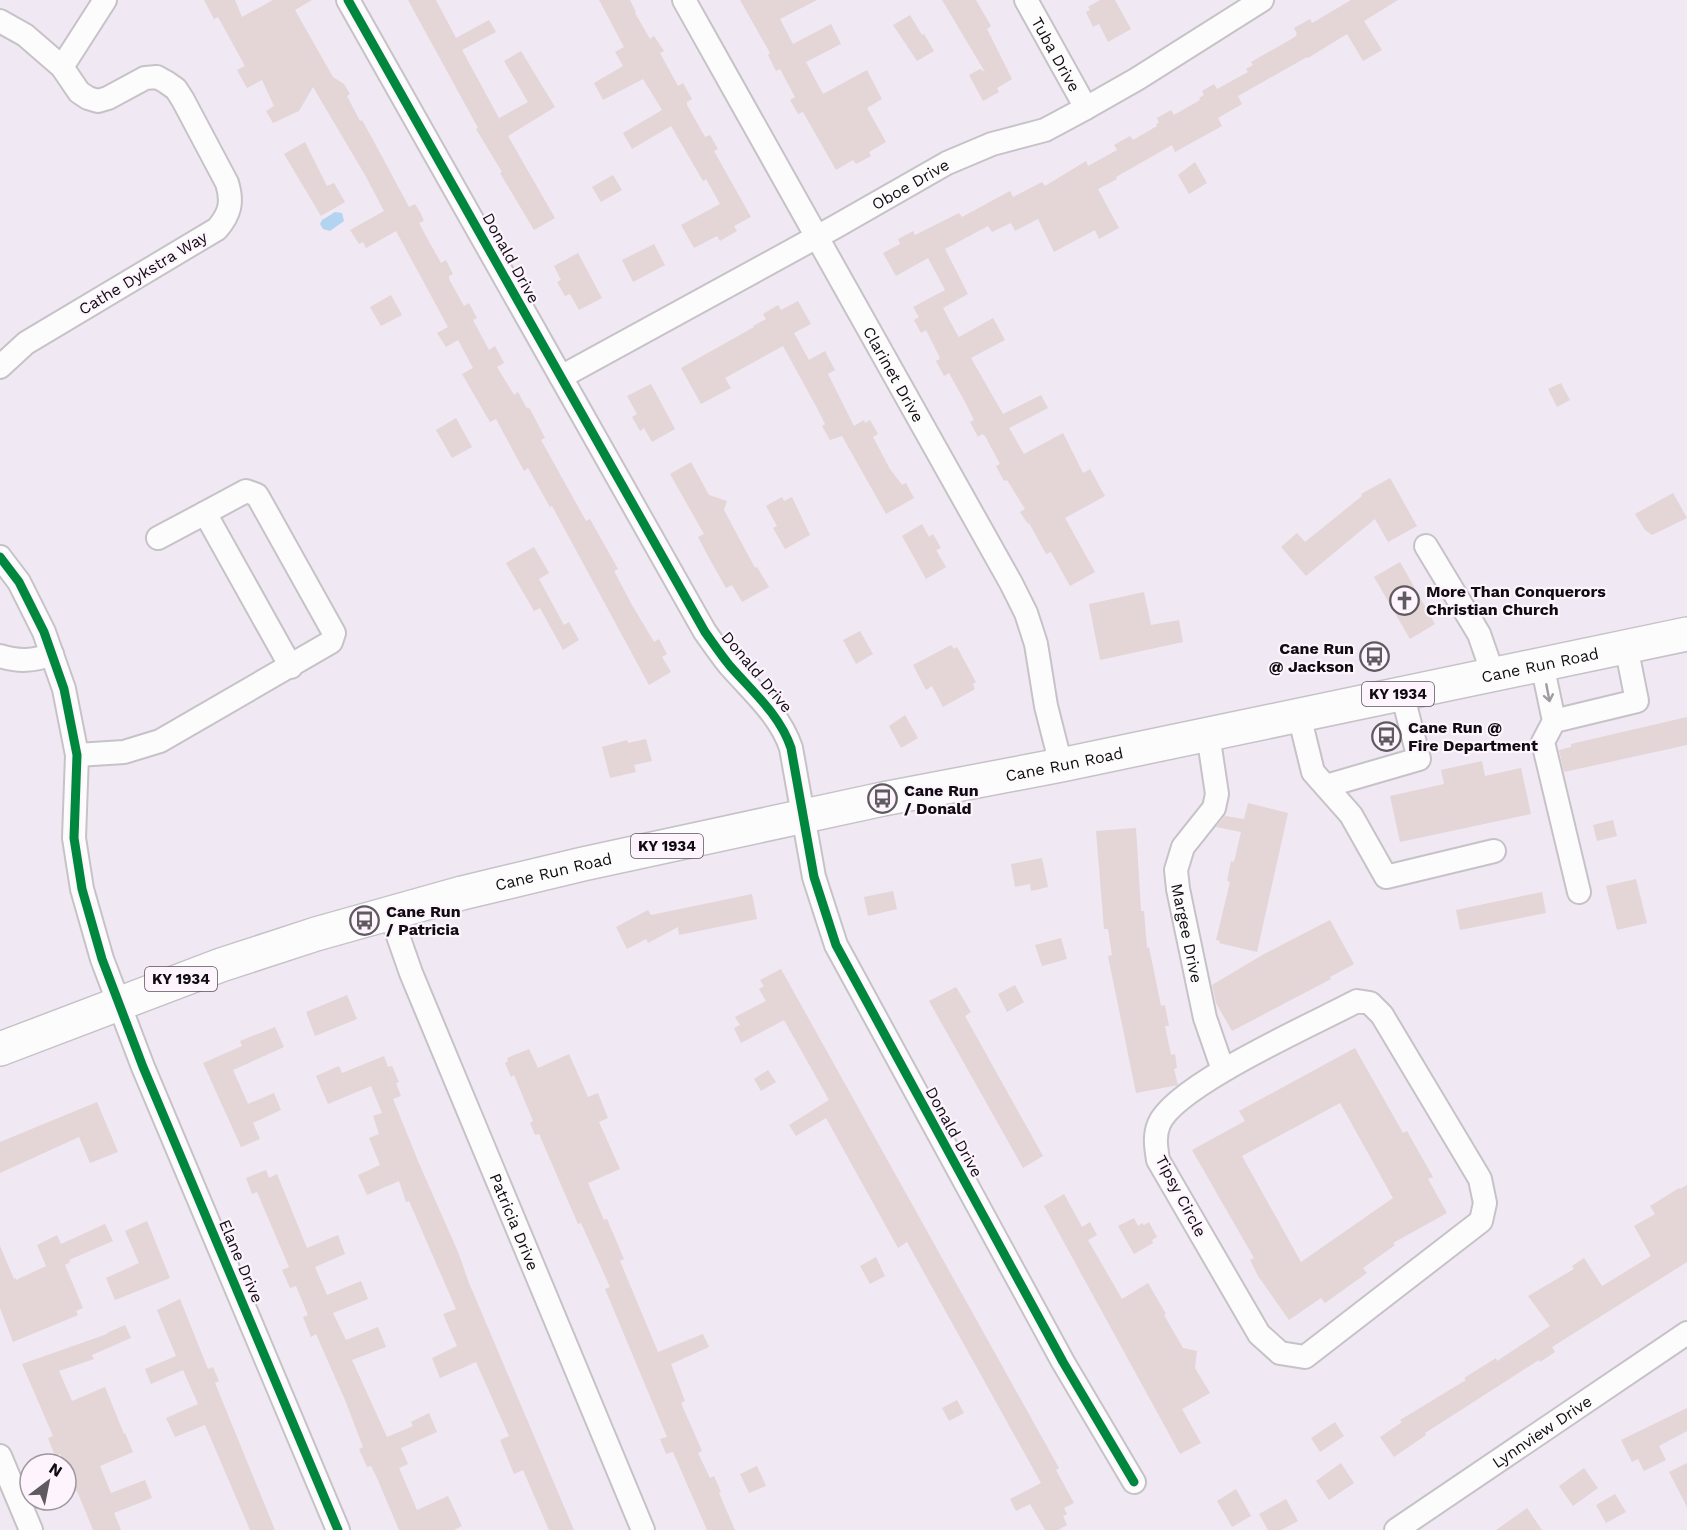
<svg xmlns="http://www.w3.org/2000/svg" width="1687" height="1530" viewBox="0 0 1687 1530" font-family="'Work Sans',sans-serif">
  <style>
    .water { fill: #b3d4f1 }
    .building { fill: #e4d5d6; fill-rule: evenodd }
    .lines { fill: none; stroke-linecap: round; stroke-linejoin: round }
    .minor-casing { stroke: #c7c2c8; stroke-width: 26 }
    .highway-casing { stroke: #c7c2c8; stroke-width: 36 }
    .minor { stroke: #fdfcfd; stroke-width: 22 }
    .highway { stroke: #fdfcfd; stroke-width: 33 }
    .cycleway-casing { stroke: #fdf4fe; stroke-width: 13 }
    .cycleway { stroke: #00873e; stroke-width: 9 }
    .oneway { stroke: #9f9c9f }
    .labels { text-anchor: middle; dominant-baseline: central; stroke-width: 4.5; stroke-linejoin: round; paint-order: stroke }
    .shield { fill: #fdf4fe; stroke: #585258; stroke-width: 1.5 }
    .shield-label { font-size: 15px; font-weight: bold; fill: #110c11 }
    .street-label { font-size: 16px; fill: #110c11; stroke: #fdf4fe }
    .poi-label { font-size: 16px; font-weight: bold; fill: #110c11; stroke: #fdf4fe; text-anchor: start }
  </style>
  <rect width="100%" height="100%" fill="#f0e8f2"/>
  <path class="water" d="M335 212 342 213 344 221 330 231 323 229 320 224 322 220Z"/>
  <path class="building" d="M204 0H235L242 17 273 0H312L295 10 333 77 344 84 350 94 347 96 360 121 362 120 372 138 409 207 415 204 420 212 424 221 419 223 427 238 441 263 446 260 453 274 449 276V279L464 306 469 303 477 318 473 320 474 322 489 350 495 346 504 363 497 367 514 395 518 392 526 407 530 409 545 438 541 440 586 521 590 519 609 553 618 569 614 571 632 605 654 642 659 639 667 654 662 657 671 672 649 685 552 506 550 507 528 468 524 471 496 419 490 422 462 374 473 368 458 340 446 347 437 333 448 327 396 231 366 248 363 242 359 244 350 230 384 211 365 175 313 87 299 111 273 123 266 111 274 106 262 80 247 88 237 70 245 66 218 17 214 19Z
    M408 0H436L456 38 489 20 496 32 462 50 499 118 528 102 504 61 521 51 555 107 508 136 555 218 534 230 500 173 502 172 476 129 478 128Z
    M599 0H630L636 12 635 13 650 39 654 36 664 51 660 53 678 86 683 83 692 99 687 102V105L705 137 710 135 718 149 714 151 751 217 734 226 737 231 720 241 717 236 694 248 681 225 720 204 706 179 703 181 671 126 632 149 623 133 662 110 643 79 603 100 594 83 623 66 615 52 624 47Z
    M740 0H817L780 19 793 44 831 24 841 44 806 62 823 94 867 70 882 99 867 108 886 142 869 152 871 156 856 164 853 160 836 170 803 112 798 114 790 100 795 97 780 69 776 71 768 55 770 53Z
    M942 0H976L991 26 987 29 1012 79 997 88 999 92 983 101 969 75 980 69 985 72Z
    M1100 0H1115L1131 29 1108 42 1099 24 1093 27 1086 12 1090 10 1088 7Z
    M1351 0H1398L1364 21 1382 50 1363 61 1347 34 1308 58 1307 57 1238 96 1242 104 1218 118 1222 126 1175 152 1172 145 1116 177 1117 179 1098 189 1119 228 1099 239 1095 230 1054 252 1038 219 1015 231 1011 223 992 232 988 226 945 249 968 294 943 308 958 336 959 337 993 318 1005 340 971 358 1003 414 1041 395 1048 408 1009 428 1024 454 1063 433 1083 473 1090 469 1105 496 1065 518 1095 572 1070 586 1051 552 1046 554 1029 523 1028 524 1020 512 1025 509 1007 480 1004 481 996 466 1000 464 985 436 982 434 978 437 970 422 974 420 965 402 949 373 944 376 936 361 940 359 939 356 926 330 921 333 914 320 919 317 913 307 945 290 928 258 896 276 883 253 900 244 898 239 913 231 915 235 959 213 962 217 1010 191 1013 197 1042 182 1045 186 1086 161 1088 166 1117 150 1114 145 1130 136 1133 140 1157 126 1156 124 1159 123 1157 118 1171 110 1174 115 1200 100 1199 98 1204 95 1202 91 1214 84 1217 89 1248 72 1246 69 1253 65 1251 62 1295 37 1297 34 1294 28 1310 19 1312 23Z
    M910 15 922 35 924 34 934 51 917 61 893 25Z
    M305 142 327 186 334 183 345 202 321 216 284 154Z
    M1195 162 1207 183 1189 194 1178 175Z
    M613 175 622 190 601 202 592 187Z
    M654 244 665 265 633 282 622 260Z
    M578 253 602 298 579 310 570 294 565 296 557 282 561 280 554 266Z
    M391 295 402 315 381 326 370 307Z
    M798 301 811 324 794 333 809 360 825 351 835 370 828 374 854 426 864 420 865 423 870 420 878 434 873 437 890 469 902 485 906 483 914 498 886 514 842 436 830 440 822 426 825 424 817 408 783 346 725 378 731 388 701 404 681 368 754 327 753 326 766 319 763 314 778 305 781 310Z
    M1561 383 1570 400 1557 407 1548 389Z
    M651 384 675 429 652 442 644 428 640 431 632 417 637 414 627 396Z
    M456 418 472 447 452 458 436 430Z
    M691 462 709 495 727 501 724 510 755 568 757 567 769 587 742 602 732 585 726 588 709 558 698 537 704 534 670 474Z
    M1390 478 1417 526 1388 542 1375 519 1306 576 1281 547 1297 533 1305 542 1362 496 1361 494Z
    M1673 493 1687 518 1652 535 1645 530 1635 514Z
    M782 497 784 501 792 497 810 535 785 549 773 528 777 526 766 506Z
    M922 524 929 537 933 534 941 548 936 550 946 567 926 579 902 536Z
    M534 547 549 573 539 579 564 625 569 622 579 640 563 650 540 608 534 611 506 563Z
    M1400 562 1435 624 1410 639 1374 577Z
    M1144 592 1151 625 1179 620 1183 642 1100 660 1089 604Z
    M860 631 873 654 856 664 843 640Z
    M951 645 954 649 957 647 976 682 973 684 975 689 943 707 932 686 926 690 913 665Z
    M905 715 918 738 901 748 889 726Z
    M1687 717V745L1564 772 1559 750 1571 747V744Z
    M646 739 652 761 634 765 636 772 610 778 602 747 627 740 628 743Z
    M1482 761 1485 776 1521 768 1531 814 1400 842 1390 796 1444 784 1441 770Z
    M1248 803 1288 813 1257 952 1219 943 1220 941 1216 940 1230 882 1227 881 1231 861 1234 862 1241 832 1216 827 1225 816 1244 819Z
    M1613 820 1617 836 1597 841 1593 825Z
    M1136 828 1141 911H1144L1147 948 1149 947 1161 1006 1165 1005 1169 1026H1165L1171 1055 1175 1054 1177 1068 1174 1069 1178 1085 1136 1093 1108 956 1112 955 1108 929H1104L1096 831Z
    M1042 858 1048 887 1031 891 1030 884 1015 887 1011 864Z
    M1636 879 1647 923 1617 930 1606 886Z
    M893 891 897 909 868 916 864 897Z
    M1542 892 1546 913 1460 930 1456 910Z
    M752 894 757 919 679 935 678 927 648 943 646 939 627 949 616 927 648 910 651 915Z
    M1330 920 1354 964 1330 977 1331 979 1232 1031 1216 1003 1212 985 1264 954Z
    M1061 938 1067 959 1042 966 1035 945Z
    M781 969 1059 1468 1056 1470 1074 1503 1064 1508 1067 1514 1063 1516 1067 1525 1058 1530H1045L1030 1504 1016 1511 1010 1499 1041 1483 907 1242 898 1248 826 1118 796 1136 789 1125 829 1100 784 1020 741 1043 734 1028 740 1025 735 1017 766 1001 759 989 764 986 760 980Z
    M1015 985 1024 1002 1007 1012 998 994Z
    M956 987 971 1012 965 1016 1043 1156 1023 1168 929 1001Z
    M347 995 357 1019 315 1036 306 1012Z
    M275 1027 284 1047 233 1070 248 1104 274 1093 281 1110 253 1123 260 1139 241 1147 203 1063 242 1046 240 1041Z
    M1355 1048 1403 1133 1407 1131 1433 1177 1428 1179 1447 1213 1393 1243 1395 1245 1363 1268 1367 1273 1325 1303 1321 1298 1289 1320 1258 1276 1250 1260 1254 1258 1192 1150 1245 1121 1239 1111ZM1340 1103 1393 1198 1301 1262 1242 1156Z
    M529 1049 538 1068 569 1054 588 1097 598 1093 608 1118 599 1122 620 1169 588 1183 604 1220 607 1219 624 1259 620 1261 658 1352 703 1334 709 1347 671 1364 685 1401 681 1403 702 1451 698 1453 710 1478 714 1476 721 1492 719 1493 735 1530H707L673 1452 666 1454 660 1439 667 1437 605 1289 610 1287 581 1223 578 1224 539 1134 535 1135 530 1123 533 1121 514 1075 511 1077 505 1063 508 1061 507 1058Z
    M384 1056 388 1067 392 1066 399 1082 396 1083 401 1096 393 1099 418 1161 458 1252 469 1283 574 1530H549L523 1470 514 1474 500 1440 509 1436 476 1362 440 1378 432 1358 457 1346 443 1314 456 1309 409 1201 406 1202 399 1181 367 1195 358 1175 380 1165 369 1138 379 1134 373 1116 382 1113 371 1086 328 1104 316 1076 339 1066 342 1073Z
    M768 1070 776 1082 761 1091 754 1079Z
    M97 1102 118 1152 90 1163 79 1137 0 1173V1142Z
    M266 1170 269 1178 277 1174 307 1248 338 1235 345 1254 315 1267 327 1295 361 1281 368 1299 333 1313 346 1340 378 1327 386 1347 352 1360 387 1437 413 1426 411 1422 429 1413 437 1432 401 1448 408 1464 399 1468 417 1510 448 1496 462 1526 454 1530H399L377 1478 371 1466 367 1467 359 1449 363 1447 345 1400 316 1334 311 1337 303 1317 308 1315 296 1286 290 1288 282 1270 289 1267 257 1192 252 1194 246 1178Z
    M1687 1185V1262L1552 1347 1555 1352 1540 1362 1539 1360 1425 1433 1426 1435 1394 1457 1380 1437 1402 1422 1400 1420 1466 1380 1464 1378 1496 1358 1497 1361 1550 1326 1528 1296 1574 1269 1572 1266 1584 1258 1602 1286 1651 1256 1634 1226 1655 1214 1650 1206 1679 1188 1680 1189Z
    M1064 1194 1082 1227 1090 1222 1097 1235 1088 1240 1122 1299 1148 1283 1166 1314 1164 1315 1183 1348 1197 1351 1195 1368 1210 1393 1182 1409 1201 1443 1180 1454 1044 1206Z
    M1134 1218 1138 1226 1142 1223 1144 1225 1149 1222 1157 1237 1152 1240 1153 1243 1134 1254 1118 1226Z
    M147 1221 170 1278 115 1300 106 1278 139 1263 125 1231Z
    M105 1224 113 1241 69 1260 70 1262 65 1265 83 1308 76 1311 78 1315 13 1342 0 1308V1246L14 1279 16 1278V1280L46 1266 37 1245 57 1235 61 1244Z
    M876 1257 885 1276 870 1284 860 1266Z
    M180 1299 208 1369 213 1367 219 1381 215 1383 275 1530H250L205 1425 175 1437 166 1418 198 1404 183 1370 151 1384 145 1369 176 1356 157 1310Z
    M125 1325 131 1338 92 1355 94 1359 59 1371 72 1401 105 1387 124 1434 125 1433 133 1452 100 1466 111 1493 145 1480 152 1498 114 1513 121 1530H93L77 1491H75L66 1464 60 1454 55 1456 48 1438 53 1436 22 1364 107 1334V1333Z
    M957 1400 964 1413 949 1421 942 1408Z
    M1687 1408V1431L1659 1446 1666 1460 1644 1471 1638 1459 1632 1462 1621 1440Z
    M1335 1422 1344 1436 1320 1452 1311 1438Z
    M1341 1463 1354 1483 1329 1500 1316 1481Z
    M1687 1463V1507L1669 1472Z
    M757 1466 766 1486 749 1493 740 1474Z
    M1584 1468 1598 1488 1573 1506 1559 1486Z
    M1236 1489 1251 1516 1232 1527 1217 1501Z
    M1615 1494 1626 1512 1606 1523 1596 1505Z
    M1286 1499 1298 1521 1281 1530H1268L1259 1514Z
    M1527 1508 1542 1530H1496Z"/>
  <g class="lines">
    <defs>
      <g id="minor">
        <path d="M348 0 705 632C713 643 721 655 730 666 753 692 780 715 791 748L814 877 836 945 1063 1362 1134 1482"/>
        <path id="s1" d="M684 0 1011 583 1026 613 1036 644 1046 706 1061 765"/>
        <path id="s2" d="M1026 0 1086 108"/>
        <path d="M0 21 25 35 62 67 79 92 88 98 98 101 108 98 145 78 157 77 166 82 176 89 183 100 227 183C233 202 230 214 217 229L26 343 0 367"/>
        <path d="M62 67 105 0"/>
        <path id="s3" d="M561 377 835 227 947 163 992 144 1045 130 1086 108 1137 79 1262 0"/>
        <path d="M158 538 205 513"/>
        <path d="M1426 546 1479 634 1493 674"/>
        <path d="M0 557 19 582 44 632 64 689 77 755 74 838 82 889 102 959 143 1067 338 1530"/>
        <path d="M0 656C19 662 34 661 52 654"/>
        <path d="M1542 664 1554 721 1543 742 1579 892"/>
        <path d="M1299 715 1313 772 1351 815 1386 877 1494 851"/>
        <path d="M1554 721 1637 701 1626 646"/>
        <path id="s4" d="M1208 734 1217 794 1214 808 1183 847 1176 870 1178 889 1205 1018 1223 1070"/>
        <path d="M77 755 124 752 160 741 331 642 334 633 257 495 246 491 205 513 291 667"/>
        <path d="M1326 786 1419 759 1402 693"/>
        <path id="s5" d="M390 913 411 973 643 1530"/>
        <path d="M1357 1001 1370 1003 1382 1015 1480 1179 1485 1203 1481 1221 1305 1357 1280 1353 1259 1334 1158 1160C1156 1147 1154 1136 1159 1124 1175 1085 1316 1023 1357 1001Z"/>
        <path d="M0 1456 31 1530"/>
        <path id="s6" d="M1396 1530 1687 1333"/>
      </g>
      <g id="highway">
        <path id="s7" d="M0 1049 221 965 316 934 462 893 583 864 883 799 1061 765 1687 634"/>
      </g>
    </defs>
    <use href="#minor" class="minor-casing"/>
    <use href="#highway" class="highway-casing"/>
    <use href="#minor" class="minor"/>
    <use href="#highway" class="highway"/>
    <defs>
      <path id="cycleway" d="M348 0 705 632C713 643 721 655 730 666 753 692 780 715 791 748L814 877 836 945 1063 1362 1134 1482
        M0 557 19 582 44 632 64 689 77 755 74 838 82 889 102 959 143 1067 338 1530"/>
    </defs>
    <use href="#cycleway" class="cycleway-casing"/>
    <use href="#cycleway" class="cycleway"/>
  </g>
  <defs><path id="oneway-shaft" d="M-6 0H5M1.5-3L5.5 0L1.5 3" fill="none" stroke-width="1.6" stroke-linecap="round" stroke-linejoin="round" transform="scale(1.5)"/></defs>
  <use class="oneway" href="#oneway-shaft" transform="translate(1548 693) rotate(79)"/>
  <defs>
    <symbol id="church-ring" viewBox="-11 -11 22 22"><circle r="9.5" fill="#fdf4fe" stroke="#5f5960" stroke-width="1.5"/><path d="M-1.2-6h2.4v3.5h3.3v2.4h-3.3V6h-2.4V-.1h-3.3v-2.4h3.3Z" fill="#5f5960"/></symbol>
    <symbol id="bus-ring" viewBox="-11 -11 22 22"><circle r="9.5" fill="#fdf4fe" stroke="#5f5960" stroke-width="1.5"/><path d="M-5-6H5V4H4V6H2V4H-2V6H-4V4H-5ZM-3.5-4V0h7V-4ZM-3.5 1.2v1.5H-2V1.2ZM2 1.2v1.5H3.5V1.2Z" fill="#5f5960"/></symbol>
  </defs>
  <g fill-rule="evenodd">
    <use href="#church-ring" x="1388" y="584" width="33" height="33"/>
    <use href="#bus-ring" x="1358" y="640" width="33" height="33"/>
    <use href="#bus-ring" x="1370" y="720" width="33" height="33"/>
    <use href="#bus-ring" x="866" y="782" width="33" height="33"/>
    <use href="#bus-ring" x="348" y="904" width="33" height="33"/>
  </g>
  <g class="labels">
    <g class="shield">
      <rect x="1362" y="682" width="72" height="24" rx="4.5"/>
      <rect x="631" y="834" width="72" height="24" rx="4.5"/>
      <rect x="145" y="967" width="72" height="24" rx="4.5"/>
    </g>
    <g class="shield-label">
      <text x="1398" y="694">KY 1934</text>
      <text x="667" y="846">KY 1934</text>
      <text x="181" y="979">KY 1934</text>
    </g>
    <g class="street-label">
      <text stroke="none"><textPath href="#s2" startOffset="62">Tuba Drive</textPath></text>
      <text stroke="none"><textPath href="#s3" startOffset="399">Oboe Drive</textPath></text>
      <text transform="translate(511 258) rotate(61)">Donald Drive</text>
      <text transform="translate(143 273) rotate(-31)">Cathe Dykstra Way</text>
      <text stroke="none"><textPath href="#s1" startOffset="429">Clarinet Drive</textPath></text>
      <text stroke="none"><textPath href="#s7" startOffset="1590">Cane Run Road</textPath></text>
      <text transform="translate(757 672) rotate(50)">Donald Drive</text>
      <text stroke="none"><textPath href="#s7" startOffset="1104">Cane Run Road</textPath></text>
      <text stroke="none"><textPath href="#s7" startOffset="582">Cane Run Road</textPath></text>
      <text stroke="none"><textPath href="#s4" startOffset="213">Margee Drive</textPath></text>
      <text transform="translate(954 1132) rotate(61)">Donald Drive</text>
      <text transform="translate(1181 1196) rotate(62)">Tipsy Circle</text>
      <text stroke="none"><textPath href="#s5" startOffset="333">Patricia Drive</textPath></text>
      <text transform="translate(241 1261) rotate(67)">Elane Drive</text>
      <text stroke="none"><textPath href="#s6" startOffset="176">Lynnview Drive</textPath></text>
    </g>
    <g class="poi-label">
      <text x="1426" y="591">More Than Conquerors<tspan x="1426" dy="18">Christian Church</tspan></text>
      <text x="1354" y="648" text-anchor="end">Cane Run<tspan x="1354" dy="18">@ Jackson</tspan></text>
      <text x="1408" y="727">Cane Run @<tspan x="1408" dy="18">Fire Department</tspan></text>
      <text x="904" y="790">Cane Run<tspan x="904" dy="18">/ Donald</tspan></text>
      <text x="386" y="911">Cane Run<tspan x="386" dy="18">/ Patricia</tspan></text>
    </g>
  </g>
  <g transform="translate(48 1482) rotate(32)"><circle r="28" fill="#fdf4fe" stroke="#9f979f" stroke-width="1.5"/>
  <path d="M0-4.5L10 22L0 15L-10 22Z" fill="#5f5960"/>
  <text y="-9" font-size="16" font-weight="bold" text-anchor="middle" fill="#110c11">N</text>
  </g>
</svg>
